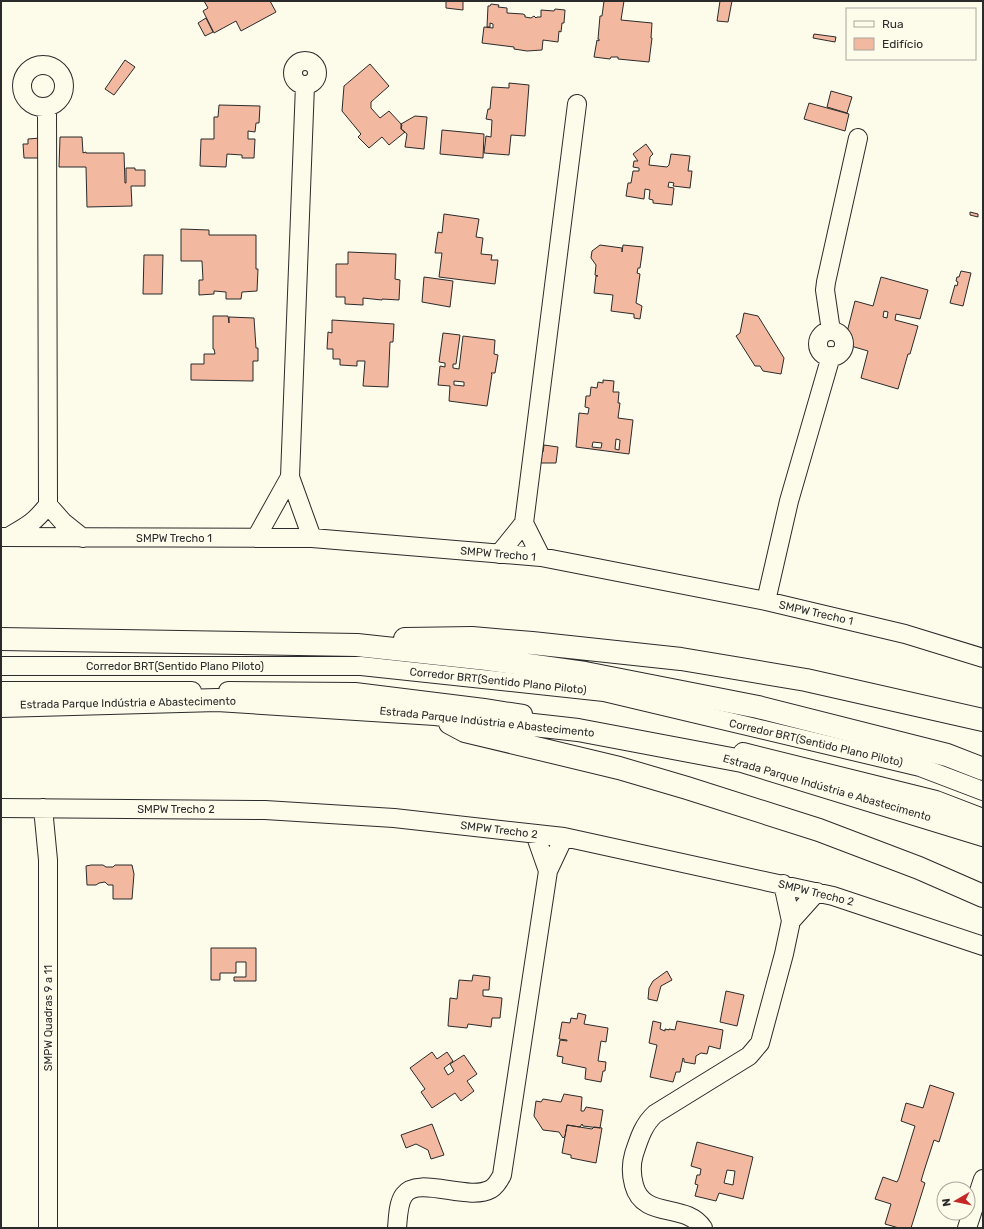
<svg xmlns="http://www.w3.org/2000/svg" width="984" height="1229" viewBox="0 0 984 1229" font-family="Rubik,sans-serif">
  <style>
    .building { fill: #f2b8a0; stroke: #2b2b2b; fill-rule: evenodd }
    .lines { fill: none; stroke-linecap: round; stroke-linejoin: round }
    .minor-casing { stroke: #2b2b2b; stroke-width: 20 }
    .highway-casing { stroke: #2b2b2b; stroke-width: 24 }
    .minor { stroke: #fdfbea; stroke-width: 18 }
    .highway { stroke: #fdfbea; stroke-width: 22 }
    .labels { text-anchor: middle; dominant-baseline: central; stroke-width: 3; stroke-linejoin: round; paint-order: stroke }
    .street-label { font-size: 11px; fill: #2b2b2b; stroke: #fdfbea }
  </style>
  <rect width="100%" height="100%" fill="#fdfbea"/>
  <path class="building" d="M204 1H270L276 12 241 31 236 21 214 33 203 11 208 8Z
    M446 1H463V10L446 8Z
    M604 1H624L621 20 652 23 651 38H652L649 62 618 59V57H611L610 59 594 57 597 40 599 41V39H598L600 16H602Z
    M720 1H732L728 22 717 21Z
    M491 4 499 5 498 7 507 8V13L523 14 525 15V17L531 18 534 16 536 18 537 17H541V10L554 11 555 9 565 10 564 23H562L561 32 559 31 558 42 543 40 542 50 527 51 514 49V47L482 43 484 27 493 28V24L490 23V27H487L488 6H490Z
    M206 18 213 32 205 36 198 23Z
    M814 34 836 37 835 42 813 38Z
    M125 60 135 67 114 95 105 89Z
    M370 64 389 86 371 102V108L380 118 389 111 402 125 401 129 405 132 389 145 382 137 369 148 358 137 361 134 342 111 344 86Z
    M509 83 529 85 525 136 511 135 509 155 484 153 486 136 491 137 492 120 486 119 488 109H490L492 87 509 88Z
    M831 91 852 97 847 113 827 107Z
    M809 103 849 114 845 131 804 119Z
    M219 105 260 106 259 123H256L255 132 248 131V139H255L254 158H242V155L227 154 226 167 200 166 201 139H214V117H218Z
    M415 116 427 117 424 149 405 147 407 134 401 129V124Z
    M442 130 484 134 483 158 440 154Z
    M60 137H82L83 153 86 152V153H124L125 183H126V168H135V170H145V186H131L132 206 87 207 86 167H59Z
    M40 138 45 158H24L23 144H28V139Z
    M646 144 653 154 650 157 649 165 667 167 669 165 671 154 690 156 688 171H692L690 188 673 186 674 183 669 182 668 187 674 188 672 205 653 203V200L649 199 650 190 645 189 644 199 626 196 628 183H631L633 171H639V168L633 167 634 161H638L633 154Z
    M970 212 978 214V217L970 215Z
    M444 214 479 219 476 237 483 238 481 254 492 255 491 260H498L495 284 439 277 442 253H435L438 232 442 233Z
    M181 229 209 230V235H256V269H258L257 291 242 292 241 299H226V292L214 291V294L199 295V280H203L202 261H181Z
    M600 245 622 248V252L623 245 643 247 640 268H638L637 273 640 274 636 303 642 306 640 319 634 318V314L611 311 613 295 594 293 596 276H598L595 275 596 265 591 258 592 251Z
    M348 252 396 254 395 279 400 280 399 300 382 299V300L363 298V305L345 304V297H336V264H348Z
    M144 255H163L162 294H143Z
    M961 271 971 273 963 306 950 303 955 285 957 286 958 282 956 281 957 277H959Z
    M424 277 453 281 450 307 422 302Z
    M881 277 928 290 920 319 896 314 895 320 918 326 910 354H908L898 389 861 378 868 351 844 344 855 301 873 306ZM884 311 888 312 887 318 883 317Z
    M744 313 758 316 784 358 781 374 763 371 760 366H755L736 336 740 333Z
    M213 316H228L229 323V317L254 318 256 348H258V361H253V381L191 380V364H204V354H215L214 349H213Z
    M332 320 394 324 393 342H390L388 387 363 386 365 361H357V366L340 365V359H333V349H327L328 332 332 333Z
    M443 333 460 335 456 364H453V368L459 369 463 336 495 340 494 354 498 355 495 373H491L492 374 487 406 449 401 450 386 438 385 440 366 445 367V363L439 362ZM454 381 464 382V386L454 385Z
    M603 380 614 381 613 392H619L618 403H620L618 418 633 420 629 454 576 447 579 413 588 414 589 408 585 407 586 396H590L591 387 597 388 598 382 603 383ZM616 439 620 440 619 450 615 449ZM593 442 602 443 601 448 592 447Z
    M544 445 558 447 556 463H541L529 450 543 452Z
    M91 865H103L106 867H113L115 865H132L134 874 132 899H113V885H108L105 882 99 883 96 885H87L86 866Z
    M211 948H256V981H234V977H246V962H236V973H220V980H211Z
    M667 971 672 980 661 986 657 1001 648 999 649 988 653 981Z
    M473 975 490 977 489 990H483V996L502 998 500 1018H492L491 1027 468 1024 467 1028 448 1026 450 998 457 999 459 980 472 981Z
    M726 991 744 995 737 1026 720 1022Z
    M578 1013 586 1015 584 1024 608 1028 606 1042 601 1041 598 1061 606 1062 605 1071H603L601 1082 585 1079 586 1068 562 1063 563 1057 557 1056 560 1040 567 1041V1040L559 1039 562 1022 570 1023 571 1018 577 1019Z
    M653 1021 661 1023 660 1029 665 1031V1029L669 1030V1029L675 1030 677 1021 723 1030 720 1049 709 1046 707 1054 701 1053 696 1056 695 1064 684 1062V1059L683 1058 680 1072H676L673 1082 650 1077 657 1045 649 1043Z
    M432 1052 437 1059 447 1052 453 1061 444 1068 448 1075 454 1071 450 1064 464 1055 477 1074 467 1081 474 1091 461 1101 455 1093 432 1108 421 1092 425 1089 410 1068Z
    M930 1085 954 1093 939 1142 934 1140 924 1171 921 1181 925 1183 911 1228H899L885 1224 891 1204 875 1199 883 1177 897 1182 899 1178 915 1126 901 1121 906 1103 923 1108Z
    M564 1094 582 1097 581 1111H584L586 1107 603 1110 600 1128 583 1126 582 1124 580 1127 567 1125 565 1136 563 1138 559 1132 543 1130 534 1116 536 1101 541 1102 543 1099 561 1102Z
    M432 1124 444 1155 431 1159 428 1150 416 1144 406 1148 401 1135Z
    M567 1125 592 1129 594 1127 602 1128 596 1163 571 1158V1155L562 1153Z
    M697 1142 753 1157 743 1199 719 1193 716 1201 695 1196 698 1185 695 1184 697 1175H700L701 1169 691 1166ZM727 1170 735 1171 733 1185 724 1183Z"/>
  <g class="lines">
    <defs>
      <path id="minor" d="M293 73a12 12 0 1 1 24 0a12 12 0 1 1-24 0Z
        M22 86a21 21 0 1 1 42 0a21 21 0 1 1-42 0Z
        M305 85 290 477 312 538
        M831 331 825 290 826 282 858 138
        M818 344a13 13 0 1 1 26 0a13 13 0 1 1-26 0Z
        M48 505 63 522 83 538
        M524 523 541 557
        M1 537 312 538 541 557 766 601 905 634 983 658
        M8 537C27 526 34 523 48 505L47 107
        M256 538 290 477
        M499 554 524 523 577 104
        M766 601 789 501 831 356
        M1 666H361L604 692 920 767 983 791
        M1 691H192
        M228 691 355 692 484 708 523 714
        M743 752 936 800 983 818
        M1 808 265 810 394 818 564 837 833 896 983 946
        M43 808 48 860V1228
        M535 834 548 871
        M791 921 817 892
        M397 1228C398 1218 398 1203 404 1195 418 1175 468 1202 491 1189 496 1186 499 1181 502 1175L548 871 564 837
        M703 1228C686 1202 643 1220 634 1185 631 1174 631 1164 634 1154 639 1139 643 1125 655 1114L749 1056 760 1043 784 954 791 921 783 884
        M967 1228 983 1179"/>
      <path id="highway" d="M1 639 357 645 487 659 585 673 758 707 947 755 983 769
        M405 639 472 638 532 643 681 659 806 680 983 720
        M1 706 217 700 435 714 578 730 742 761 983 835
        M450 723 465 731 619 768 687 788 819 830 919 868 983 896"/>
    </defs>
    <use href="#minor" class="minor-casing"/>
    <use href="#highway" class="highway-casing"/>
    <use href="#minor" class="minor"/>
    <use href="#highway" class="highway"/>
  </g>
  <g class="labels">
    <g class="street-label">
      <text x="174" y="538">SMPW Trecho 1</text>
      <text transform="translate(498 554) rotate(5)">SMPW Trecho 1</text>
      <text transform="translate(816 613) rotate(13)">SMPW Trecho 1</text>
      <text x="175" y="666">Corredor BRT(Sentido Plano Piloto)</text>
      <text transform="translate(498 681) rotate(6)">Corredor BRT(Sentido Plano Piloto)</text>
      <text transform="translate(128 703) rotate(-1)">Estrada Parque Indústria e Abastecimento</text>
      <text transform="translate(487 722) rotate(6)">Estrada Parque Indústria e Abastecimento</text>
      <text transform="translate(816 743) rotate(13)">Corredor BRT(Sentido Plano Piloto)</text>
      <text transform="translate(827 788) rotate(16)">Estrada Parque Indústria e Abastecimento</text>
      <text x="176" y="809">SMPW Trecho 2</text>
      <text transform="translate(499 830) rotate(7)">SMPW Trecho 2</text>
      <text transform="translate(816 893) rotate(14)">SMPW Trecho 2</text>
      <text transform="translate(48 1018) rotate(-90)">SMPW Quadras 9 a 11</text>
    </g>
  </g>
  <rect width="984" height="1229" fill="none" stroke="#2b2b2b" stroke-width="4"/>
  <rect x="846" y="8" width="130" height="52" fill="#fdfbea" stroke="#a9a89e"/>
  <rect x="854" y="21" width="20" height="6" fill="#fdfbea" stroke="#a9a89e"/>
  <text x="882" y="28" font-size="12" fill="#2b2b2b">Rua</text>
  <rect x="854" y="38" width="20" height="12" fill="#f2b8a0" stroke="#a9a89e"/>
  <text x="882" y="48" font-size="12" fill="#2b2b2b">Edifício</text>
  <g transform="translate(956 1201) rotate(261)"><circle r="19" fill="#fdfbea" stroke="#a9a89e"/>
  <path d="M0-3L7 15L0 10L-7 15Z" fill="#c62828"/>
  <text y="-6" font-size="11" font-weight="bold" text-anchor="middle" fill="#2b2b2b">N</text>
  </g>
</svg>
